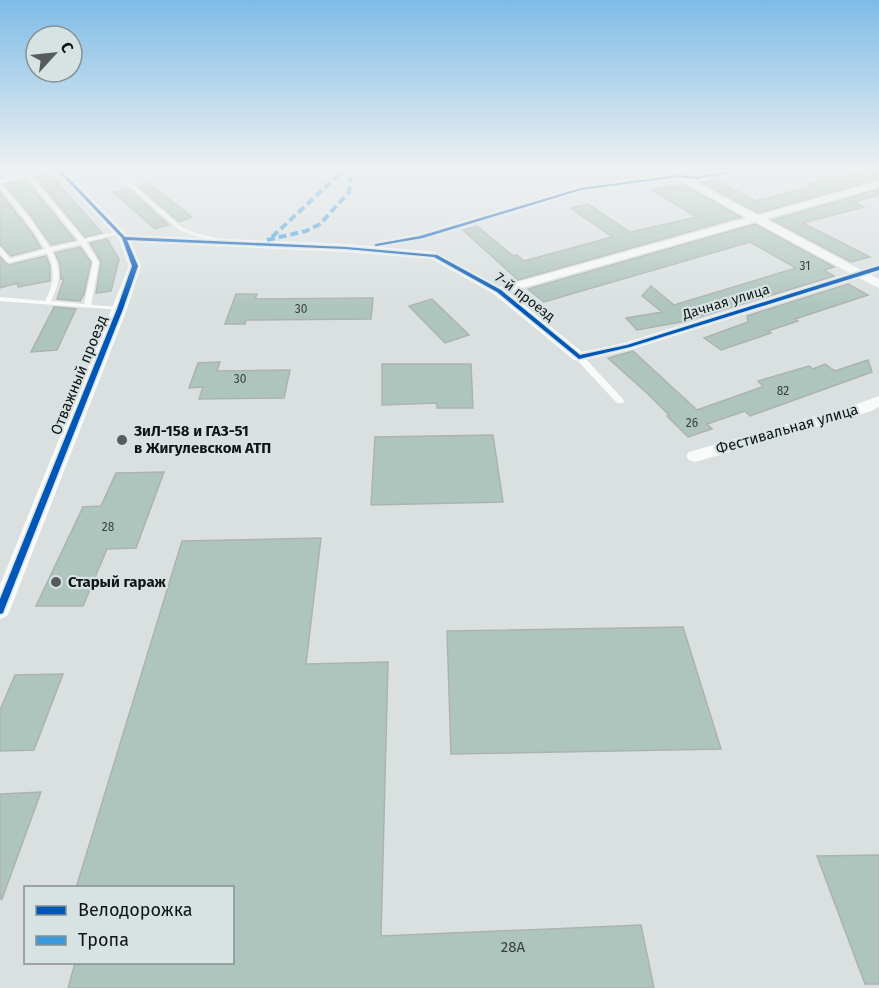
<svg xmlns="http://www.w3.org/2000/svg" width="879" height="988" viewBox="0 0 879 988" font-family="'Fira Sans',sans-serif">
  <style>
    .building { fill: #aec5be; stroke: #adb2b1; stroke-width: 1.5 }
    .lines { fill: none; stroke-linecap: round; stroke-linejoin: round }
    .lane { fill: #f9fafa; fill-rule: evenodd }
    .street { fill: #f9fafa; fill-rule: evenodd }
    .quiet { stroke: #3a9ade; stroke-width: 4; stroke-dasharray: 8 4; stroke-linecap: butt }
    .cycleway-casing { stroke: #d7e3e2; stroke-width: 3 }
    .cycleway { fill: #0057b8; fill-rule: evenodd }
    .poi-dot { fill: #575b5b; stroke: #d7e3e2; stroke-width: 2 }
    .labels { text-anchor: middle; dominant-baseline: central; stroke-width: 4.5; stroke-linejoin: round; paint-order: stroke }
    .number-label { font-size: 12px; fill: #38403e }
    .far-street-label { font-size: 14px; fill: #101414; stroke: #d7e3e2 }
    .street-label { font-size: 15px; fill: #101414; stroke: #d7e3e2 }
    .poi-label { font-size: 15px; font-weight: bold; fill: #101414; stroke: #d7e3e2; text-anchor: start }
    .near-number-label { font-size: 15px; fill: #38403e }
  </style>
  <rect width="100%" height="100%" fill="#dae0e0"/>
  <path class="building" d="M879 169V179L758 213 700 182 715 180 756 201 813 186 808 184Z
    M49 173 102 233 85 237 35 177Z
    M26 180 75 240 51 245 31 216 4 184Z
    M148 183 159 191 192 217 179 222 138 186Z
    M673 185 677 187 685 185 741 217 518 280 463 230 477 226 513 256 517 255 524 261 612 237 571 208 588 204 630 232 697 217 651 190Z
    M128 188 169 225 155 229 113 192Z
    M879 189V195L854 202 864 207 803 223 870 257 851 262 772 220Z
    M0 192 32 233 41 248 11 256 0 245Z
    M755 224 834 267 824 270 834 276 686 321 637 330 626 318 662 312 642 296 651 286 674 305 796 268 750 242 544 302 528 289Z
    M107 239 119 259 111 291 96 293 101 262 90 243Z
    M80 247 91 262 84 294 80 301 57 299 64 278 61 279 60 264 55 253Z
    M46 256 50 266V281L18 287V283L0 288V257L9 265Z
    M848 284 868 295 795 319 798 321 768 331 771 333 721 350 704 338 748 322 747 316Z
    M236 294H257L255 299 373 298 371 319 246 320 245 324H225Z
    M432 299 469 335 445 343 409 306Z
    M54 307 76 309 57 350 31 352Z
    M633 351 697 410 762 387 763 386 758 381 809 366 813 369 825 364 835 371 868 360 872 372 750 416 745 411 713 422 707 424 712 429 688 437 667 416 669 415 648 394 608 358Z
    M220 362 217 371 290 370 284 398 199 399 203 387 189 388 198 363Z
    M382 364H471L473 408H437V403L382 405Z
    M493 435 503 502 371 505 375 437Z
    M164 472 136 548 107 549 83 606H36L83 507 101 506 116 473Z
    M321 538 306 664 388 662 381 936 641 925 654 988H68L75 963H232V888H76L182 541Z
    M683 627 721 749 451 754 447 631Z
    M63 674 34 750 0 751V710L15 675Z
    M41 792 2 899H0V794Z
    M879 855V984H865L817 856Z"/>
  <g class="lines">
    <path class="lane" d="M21 169H26L29 173 48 169H56L31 176 84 239 121 231V233L86 242 99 262 91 305 120 307 123 309 122 310 0 301V297L45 301C54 283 56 271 47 253L8 263 6 262 0 253V247L2 248 10 259 45 249 34 232 0 188V180L25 175ZM27 177 79 241 50 248 29 217 0 183ZM81 244 93 262 84 304 51 301C60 282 62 271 52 251Z
      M110 169H115L183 228 199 234 228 241 225 243 195 236 179 230Z
      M576 355H582L623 399 624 401 623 403H617L576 359Z"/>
    <path class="street" d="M53 169H63L127 235 346 244 435 252 500 287 747 218 678 179 582 192 425 239 381 247 375 244 381 241 419 234 581 186 679 173 697 175 731 169H752L747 172 693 181 758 215 879 181V187L766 219 861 270 879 264V272L871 275 879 279V288L859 278 633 349 579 361 574 360 494 294 432 259 346 252 131 242 141 266 127 309 10 610 7 616 0 619V585L129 266 119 239ZM755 222 850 273 624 343 582 352 508 292Z
      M879 396V407L869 412 695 462 689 460 686 456 689 452 857 404Z"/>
    <path class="quiet" d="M272 237 345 169
      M267 240 306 231 320 224 349 192 351 169"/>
    <defs>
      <path id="cycleway" d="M56 169H60L125 237 346 247 437 255 501 290 580 355 627 345 879 266V270L630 347 579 359 497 292 434 257 346 249 127 240 138 266 123 309 4 610 3 613 0 614V599L117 309 132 266 122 238Z
        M741 169H749L697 179 679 177 581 190 423 238 376 246 374 245 376 244 420 236 581 188 679 175 697 177Z"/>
    </defs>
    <use href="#cycleway" class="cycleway-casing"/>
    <use href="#cycleway" class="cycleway"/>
  </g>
  <linearGradient id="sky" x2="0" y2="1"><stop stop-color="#7ebce7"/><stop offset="0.55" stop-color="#eef1f1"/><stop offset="1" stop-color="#eef1f1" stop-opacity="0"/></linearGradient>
  <rect width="879" height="307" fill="url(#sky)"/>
  <g class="poi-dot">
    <circle cx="122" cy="440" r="6"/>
    <circle cx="56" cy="582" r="6"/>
  </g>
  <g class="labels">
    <g class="number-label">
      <text x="805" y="266">31</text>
      <text x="301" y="309">30</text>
      <text x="240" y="379">30</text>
      <text x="783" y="391">82</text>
      <text x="692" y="423">26</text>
      <text x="108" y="527">28</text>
    </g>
    <g class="far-street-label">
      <text transform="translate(525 297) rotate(37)">7-й проезд</text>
      <text transform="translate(726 302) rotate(-17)">Дачная улица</text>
    </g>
    <g class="street-label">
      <text transform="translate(79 375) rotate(-68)">Отважный проезд</text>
      <text transform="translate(787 429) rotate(-16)">Фестивальная улица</text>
    </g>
    <g class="poi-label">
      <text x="134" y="431">ЗиЛ-158 и ГАЗ-51<tspan x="134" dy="17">в Жигулевском АТП</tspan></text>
      <text x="68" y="582">Старый гараж</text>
    </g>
    <g class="near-number-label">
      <text x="513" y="947">28А</text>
    </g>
  </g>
  <rect x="24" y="886" width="210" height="78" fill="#d7e3e2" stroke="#879090" stroke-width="1.5"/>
  <rect x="36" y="906" width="30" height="9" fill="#0057b8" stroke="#879090" stroke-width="1.5"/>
  <text x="78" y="916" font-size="18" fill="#101414">Велодорожка</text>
  <rect x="36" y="936" width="30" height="9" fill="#3a9ade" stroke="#879090" stroke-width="1.5"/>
  <text x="78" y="946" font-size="18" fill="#101414">Тропа</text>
  <g transform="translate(54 54) rotate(63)"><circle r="28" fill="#d7e3e2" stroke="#879090" stroke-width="1.5"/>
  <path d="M0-4.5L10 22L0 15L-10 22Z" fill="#575b5b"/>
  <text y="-9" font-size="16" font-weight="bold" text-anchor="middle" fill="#101414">С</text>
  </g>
</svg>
